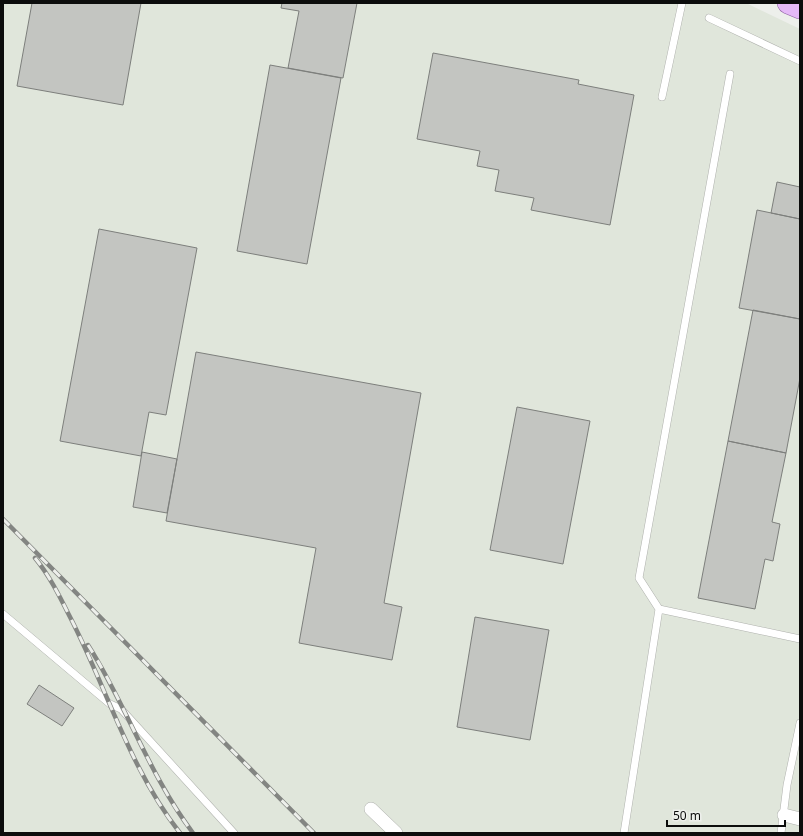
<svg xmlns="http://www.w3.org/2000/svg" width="803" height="836" viewBox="0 0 803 836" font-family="'Noto Sans',sans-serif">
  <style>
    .built { fill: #e0e6db }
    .building { fill: #c3c5c1; stroke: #7d7f7c }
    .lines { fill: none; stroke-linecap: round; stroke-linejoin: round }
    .lane-casing { stroke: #afb1ad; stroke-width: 8 }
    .street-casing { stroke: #afb1ad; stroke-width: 14 }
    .primary-casing { stroke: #8d5fa2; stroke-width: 22 }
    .lane { stroke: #fff; stroke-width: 7 }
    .street { stroke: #fff; stroke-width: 13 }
    .primary { stroke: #e5b9f7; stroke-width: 21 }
    .rail-casing { stroke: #838582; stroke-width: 4.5 }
    .rail { stroke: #edefeb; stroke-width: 3; stroke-dasharray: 9; stroke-linecap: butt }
  </style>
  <rect width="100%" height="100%" fill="#edefeb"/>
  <path class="built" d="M3 3H746L800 29V833H3Z"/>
  <path class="building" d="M32 3H141L123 105 17 86Z
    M282 3H357L343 78 288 68 299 11 281 8Z
    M433 53 579 80 578 84 634 95 610 225 531 210 534 198 495 191 499 170 477 166 480 151 417 139Z
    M270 65 341 78 307 264 237 251Z
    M777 182 800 187V219L771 213Z
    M757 210 800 219V319L739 308Z
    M99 229 197 248 166 415 149 412 141 456 60 441Z
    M753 310 800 319V378L786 453 728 441Z
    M196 352 421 393 384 603 402 607 392 660 299 643 316 548 166 521Z
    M517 407 590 421 563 564 490 550Z
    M728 441 786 453 772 522 780 524 773 561 765 559 755 609 698 598Z
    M142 452 177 459 167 513 133 507Z
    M475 617 549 630 530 740 457 727Z
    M39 685 74 708 62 726 27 704Z"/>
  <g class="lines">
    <defs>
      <path id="lane" d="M709 18 800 61
        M730 74 639 578 659 609 800 639
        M662 97 682 3
        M3 614 110 704 121 709 234 833
        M624 833 659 609
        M781 833 787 785 800 723"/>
      <path id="street" d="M371 809 396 833
        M784 815 800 819"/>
      <path id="primary" d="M788 3 800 8"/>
    </defs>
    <use href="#lane" class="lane-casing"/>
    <use href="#street" class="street-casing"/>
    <use href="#primary" class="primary-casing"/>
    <use href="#lane" class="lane"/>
    <use href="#street" class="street"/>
    <use href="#primary" class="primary"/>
    <defs>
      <path id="rail" d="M3 519 314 833
        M35 558C49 575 59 595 69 615 107 688 129 768 180 833
        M88 645C127 706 149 775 193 833"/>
    </defs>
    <use href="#rail" class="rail-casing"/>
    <use href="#rail" class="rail"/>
  </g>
  <rect width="803" height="836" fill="none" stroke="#0c0d0c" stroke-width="8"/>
  <path d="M667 820v6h118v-6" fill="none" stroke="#0c0d0c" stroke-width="2"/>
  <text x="673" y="820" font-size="12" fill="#0c0d0c" stroke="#edefeb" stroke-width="3" paint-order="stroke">50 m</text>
</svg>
